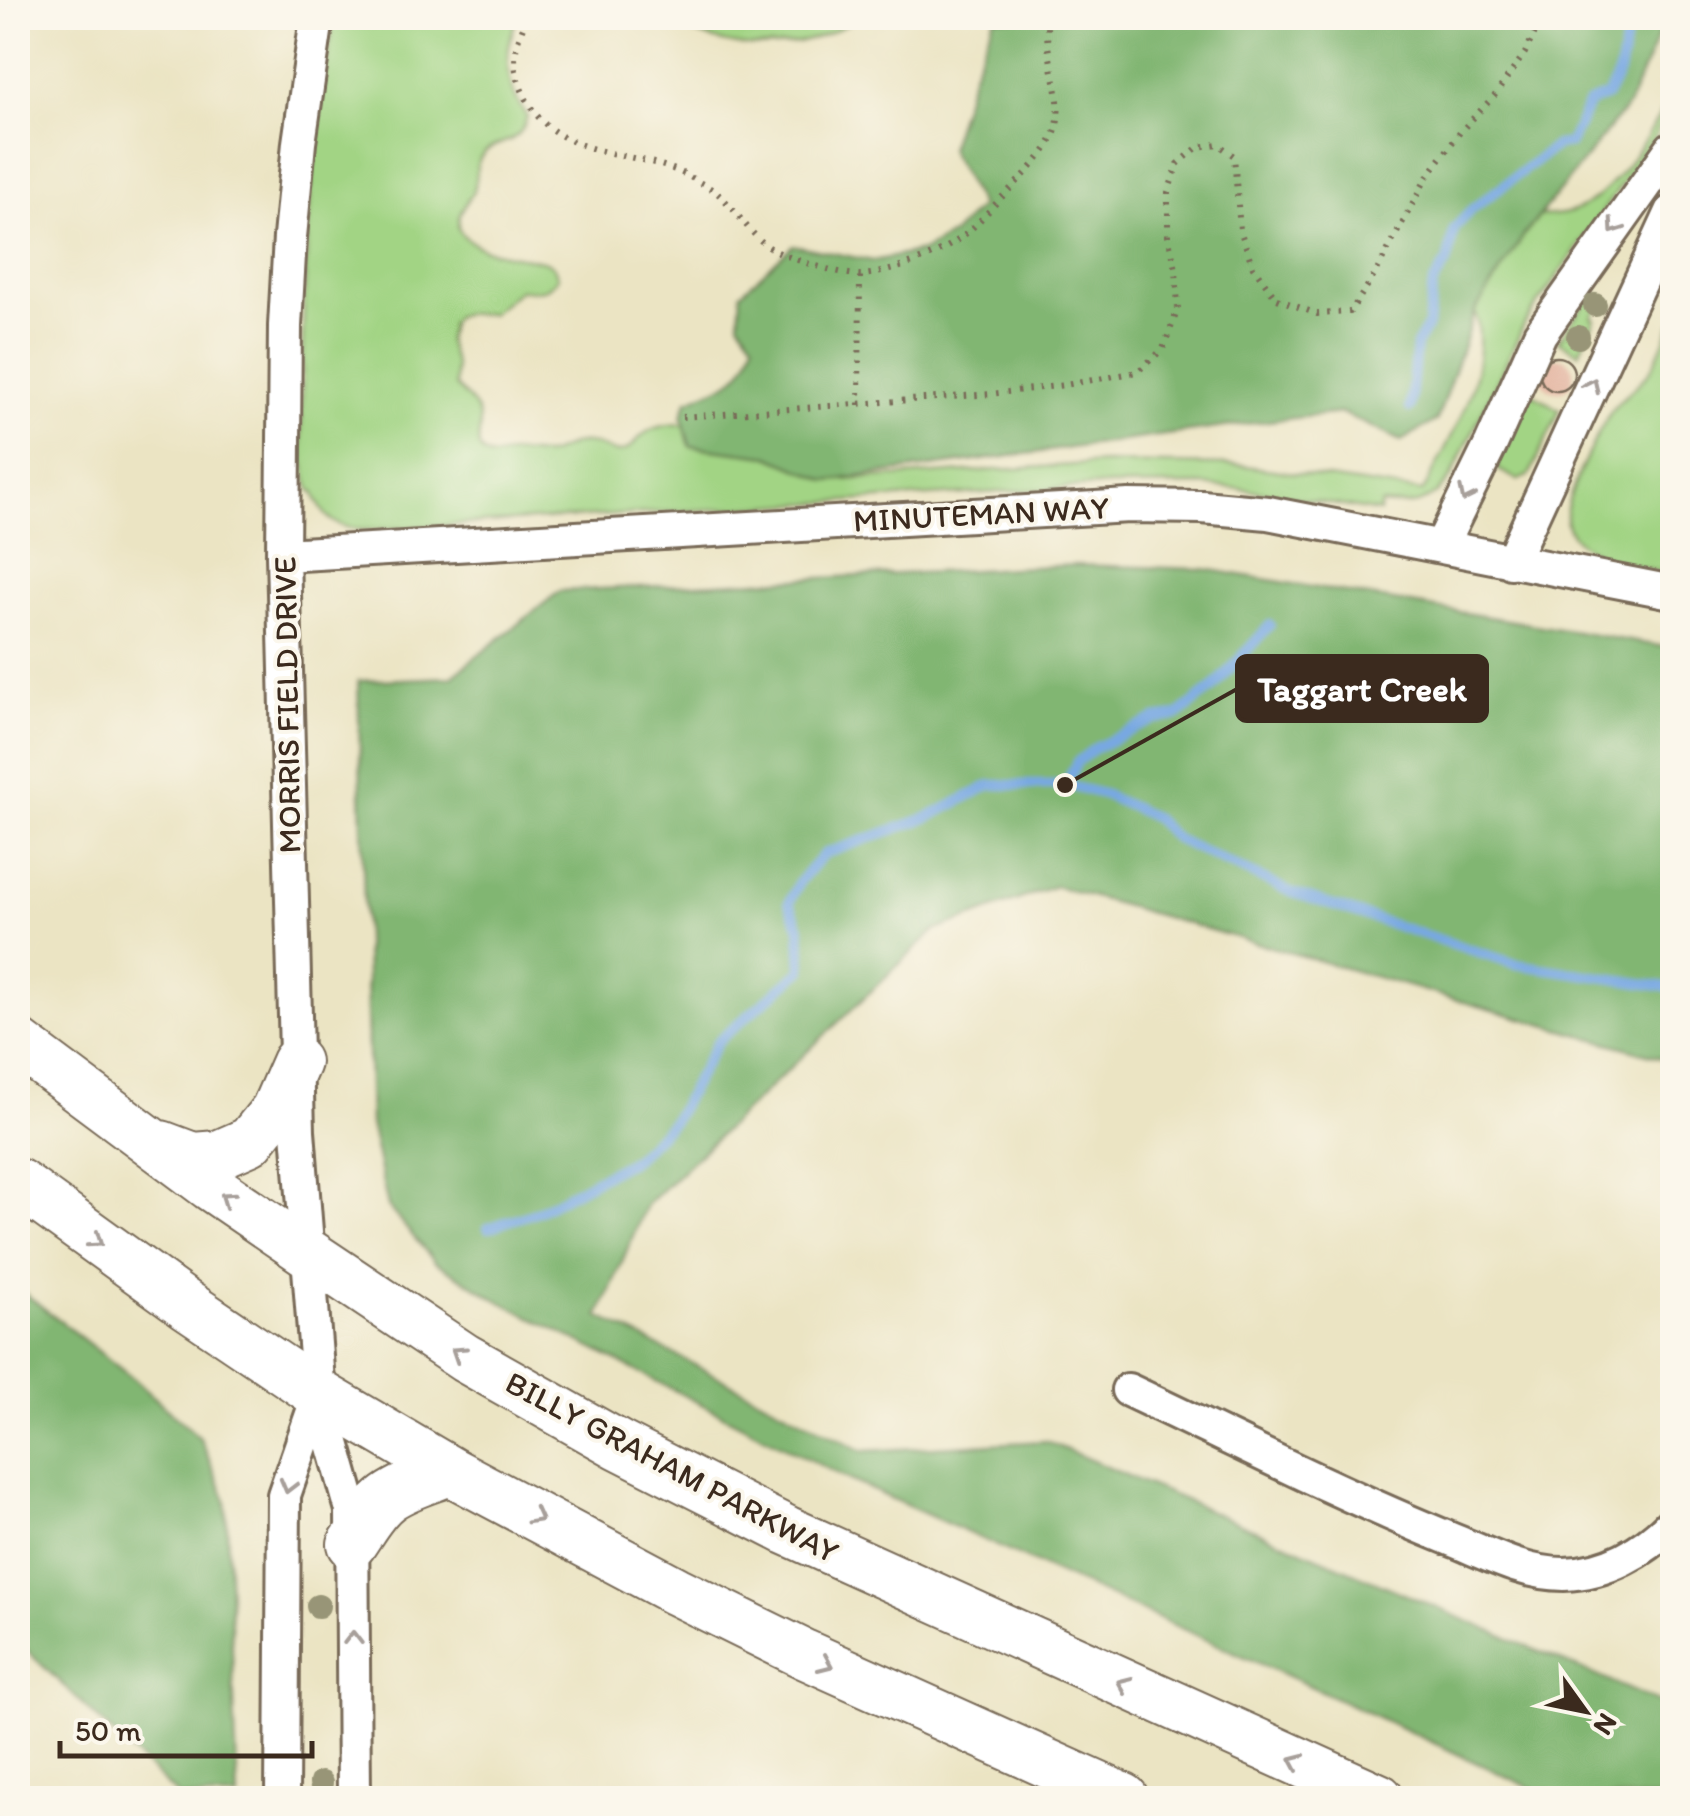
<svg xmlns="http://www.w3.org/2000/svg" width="1690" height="1816" viewBox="0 0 1690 1816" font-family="Itim,sans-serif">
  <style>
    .green { fill: #a2d484; stroke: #6e7f51; stroke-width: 2.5 }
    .forest { fill: #81b672; stroke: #5e7048; stroke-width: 2.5 }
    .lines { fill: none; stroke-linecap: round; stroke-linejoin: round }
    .stream { stroke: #78a8e2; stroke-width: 10 }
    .building { fill: #e4b5a1 }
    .minor-casing { stroke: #796b58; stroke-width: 38 }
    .highway-casing { stroke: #796b58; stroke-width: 52 }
    .path { stroke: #796b58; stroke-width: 6; stroke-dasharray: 2.5 8; stroke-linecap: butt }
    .minor { stroke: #fff; stroke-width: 32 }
    .highway { stroke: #fff; stroke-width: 48 }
    .tree { fill: #989577 }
    .oneway { stroke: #a79f9a }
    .labels { text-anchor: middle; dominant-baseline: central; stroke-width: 8; stroke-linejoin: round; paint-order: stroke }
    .street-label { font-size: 32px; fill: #3b2a1e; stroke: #fbf7ec }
    .leader { fill: none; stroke: #3b2a1e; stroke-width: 4 }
    .callout-dot { fill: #3b2a1e; stroke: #fbf7ec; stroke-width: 4 }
    .callout { fill: #3b2a1e; stroke: #3b2a1e; stroke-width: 4 }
    .callout-label { font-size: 35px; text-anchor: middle; font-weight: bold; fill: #fff }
  </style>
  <rect width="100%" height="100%" fill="#fbf7ec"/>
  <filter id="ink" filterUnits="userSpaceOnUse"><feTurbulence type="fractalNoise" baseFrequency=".01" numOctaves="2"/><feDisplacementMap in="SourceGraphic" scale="20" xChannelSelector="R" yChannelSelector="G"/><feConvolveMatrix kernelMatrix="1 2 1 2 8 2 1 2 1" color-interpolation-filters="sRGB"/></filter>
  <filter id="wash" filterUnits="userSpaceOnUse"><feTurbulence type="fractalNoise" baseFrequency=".0048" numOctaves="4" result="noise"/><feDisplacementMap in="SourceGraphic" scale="40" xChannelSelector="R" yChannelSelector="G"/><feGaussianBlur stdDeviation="2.25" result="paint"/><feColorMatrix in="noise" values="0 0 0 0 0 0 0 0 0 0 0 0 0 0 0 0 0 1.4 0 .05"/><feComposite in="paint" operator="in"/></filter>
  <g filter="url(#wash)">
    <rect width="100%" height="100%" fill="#ebe4c3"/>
    <path class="green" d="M334 18H517C503 55 504 83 527 117 519 146 504 137 485 152 473 163 479 178 473 191 466 207 458 208 458 228 477 258 516 253 546 262L554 267 558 277C548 293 536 290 519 290L491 314H464L457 316 450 323 447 341 455 364V386C464 394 475 404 479 416 483 429 473 443 483 453 493 462 508 452 520 453 531 453 540 457 550 454 560 451 569 445 579 443 596 440 610 456 623 451 633 448 638 437 647 432 658 425 671 424 684 424L690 446 769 456 827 481 1103 463 1239 465 1423 492C1450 436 1493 376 1475 311L1524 235 1540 216C1550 215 1562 215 1571 212 1614 198 1652 130 1672 93V107L1652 141 1526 321 1451 477C1431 505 1413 507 1381 504L1379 512 1251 490 1202 485 1098 486 364 530C336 528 322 519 314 491H311C299 461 302 417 302 385 303 262 313 138 334 18Z
      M663 18H858C793 58 728 55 663 18Z
      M1599 294 1603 296 1592 317 1595 319 1579 353 1558 341 1590 296Z
      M1672 323V574L1594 560 1595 552C1581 546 1567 534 1566 518 1565 496 1601 424 1616 405 1626 393 1639 385 1649 372 1659 358 1665 339 1672 323Z
      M1526 390 1560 410 1529 476 1518 480 1499 470 1496 465Z"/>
    <path class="forest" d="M995 18H1666L1628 105 1524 235 1475 311 1437 420 1401 441 1342 413 1276 420 827 481 769 456 690 446 682 417 687 401C723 384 744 384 754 342L739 322 741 293 793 245 873 261 922 251 953 234 980 206 949 149 974 70Z
      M1075 565 1205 569 1672 648V1061L1055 886 934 931 646 1205 599 1316 863 1451 1046 1441 1672 1708V1798H1553L1310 1686 850 1480 501 1302 435 1262 388 1207 370 1124 358 681 451 677 560 591Z
      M18 1288 136 1381 200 1438 226 1500 238 1798H180L18 1642Z"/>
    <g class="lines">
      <path class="stream" d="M1410 408 1416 345 1428 325 1433 284 1448 260 1454 229 1472 209 1557 145 1570 143 1589 103 1607 96 1619 73 1630 18
        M1065 785 1077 762 1095 748 1155 719 1177 716 1213 688 1270 625
        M488 1228 538 1211 634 1159 673 1121 718 1041 802 970 800 928 789 903 799 882 824 854 929 817 990 785H1065L1103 794 1153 817 1176 839 1293 893 1516 964 1672 988"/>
    </g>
    <g id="blocks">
      <path class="building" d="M1540 374a17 17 0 1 1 34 0a17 17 0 1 1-34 0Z"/>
    </g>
  </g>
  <g filter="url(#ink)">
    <use href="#blocks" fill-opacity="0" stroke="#796b58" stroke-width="2.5"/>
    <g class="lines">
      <defs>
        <path id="minor" d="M317 18 299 143 290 237 285 326 283 555 298 1131 319 1394 352 1510 354 1798
          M1441 546 1491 444 1540 334 1672 148
          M283 555 1129 506 1202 507 1268 513 1672 592
          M1511 562 1672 212
          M1128 1390C1234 1440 1340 1494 1448 1538 1486 1553 1523 1574 1564 1574 1606 1573 1644 1552 1672 1523
          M282 1798 284 1495 319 1394"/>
        <path id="highway" d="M18 1043 210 1186 308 1253 465 1358 619 1445 786 1530 1379 1798
          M161 1145 193 1157 218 1155 250 1141 275 1110 296 1062
          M18 1183 187 1305 319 1394 450 1471 676 1591 804 1654 1124 1798
          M352 1544C363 1528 373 1509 388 1498 406 1485 430 1479 450 1471"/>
      </defs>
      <use href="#minor" class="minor-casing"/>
      <use href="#highway" class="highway-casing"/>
      <path class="path" d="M527 18C515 44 510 63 522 90 553 164 631 145 690 177 698 182 708 186 716 192 740 212 751 241 782 254 798 261 845 276 862 275 893 272 929 259 955 242 973 230 989 210 1004 195 1021 178 1049 153 1056 130 1066 92 1042 56 1048 18
        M859 405 860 275
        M682 417 991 394 1065 385 1137 372 1163 349 1178 309 1176 269 1168 236V192L1178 164 1198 147 1218 144 1234 156 1240 230 1253 267 1277 299 1317 314 1350 312 1374 276 1427 177 1461 131 1495 95 1525 53 1542 18"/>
      <use href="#minor" class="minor"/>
      <use href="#highway" class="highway"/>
    </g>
    <g class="tree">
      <circle cx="1595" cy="305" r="12"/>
      <circle cx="1578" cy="337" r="12"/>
      <circle cx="318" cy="1606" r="12"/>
      <circle cx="321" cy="1783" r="12"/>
    </g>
    <defs><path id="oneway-chevron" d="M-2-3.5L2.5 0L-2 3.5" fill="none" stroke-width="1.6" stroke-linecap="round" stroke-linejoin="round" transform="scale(2.5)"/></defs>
    <g class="oneway">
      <use href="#oneway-chevron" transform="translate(1615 227) rotate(125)"/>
      <use href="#oneway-chevron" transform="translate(1592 385) rotate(-65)"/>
      <use href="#oneway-chevron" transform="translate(1466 495) rotate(116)"/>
      <use href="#oneway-chevron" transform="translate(227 1198) rotate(-145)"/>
      <use href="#oneway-chevron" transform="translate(96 1241) rotate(35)"/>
      <use href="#oneway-chevron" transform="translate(458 1353) rotate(-147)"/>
      <use href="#oneway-chevron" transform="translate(288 1486) rotate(105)"/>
      <use href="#oneway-chevron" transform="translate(536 1517) rotate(28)"/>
      <use href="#oneway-chevron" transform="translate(353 1638) rotate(-90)"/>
      <use href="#oneway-chevron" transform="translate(826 1664) rotate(24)"/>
      <use href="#oneway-chevron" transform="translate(1124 1684) rotate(-156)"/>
      <use href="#oneway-chevron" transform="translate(1296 1761) rotate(-156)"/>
    </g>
  </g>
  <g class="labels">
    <g class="street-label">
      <text transform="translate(981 514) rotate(-3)">MINUTEMAN WAY</text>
      <text transform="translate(287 705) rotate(-91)">MORRIS FIELD DRIVE</text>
      <text transform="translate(672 1467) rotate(28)">BILLY GRAHAM PARKWAY</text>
    </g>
  </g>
  <path class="leader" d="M1065 785L1237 689"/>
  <circle class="callout-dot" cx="1065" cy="785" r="10"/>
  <rect class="callout" x="1237" y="656" width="250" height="65" rx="10"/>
  <g class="callout-label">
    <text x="1362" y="701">Taggart Creek</text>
  </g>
  <rect width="1690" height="1816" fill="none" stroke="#fbf7ec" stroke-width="60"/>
  <g transform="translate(1585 1711) rotate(123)" stroke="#fbf7ec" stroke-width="8" paint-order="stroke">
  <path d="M0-8L18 38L0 25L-18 38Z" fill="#3b2a1e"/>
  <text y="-15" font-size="28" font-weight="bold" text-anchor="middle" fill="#3b2a1e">N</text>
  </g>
  <path d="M60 1741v15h252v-15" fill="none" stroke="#3b2a1e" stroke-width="5"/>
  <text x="75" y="1741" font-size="30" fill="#3b2a1e" stroke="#fbf7ec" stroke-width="8" paint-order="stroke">50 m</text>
</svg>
